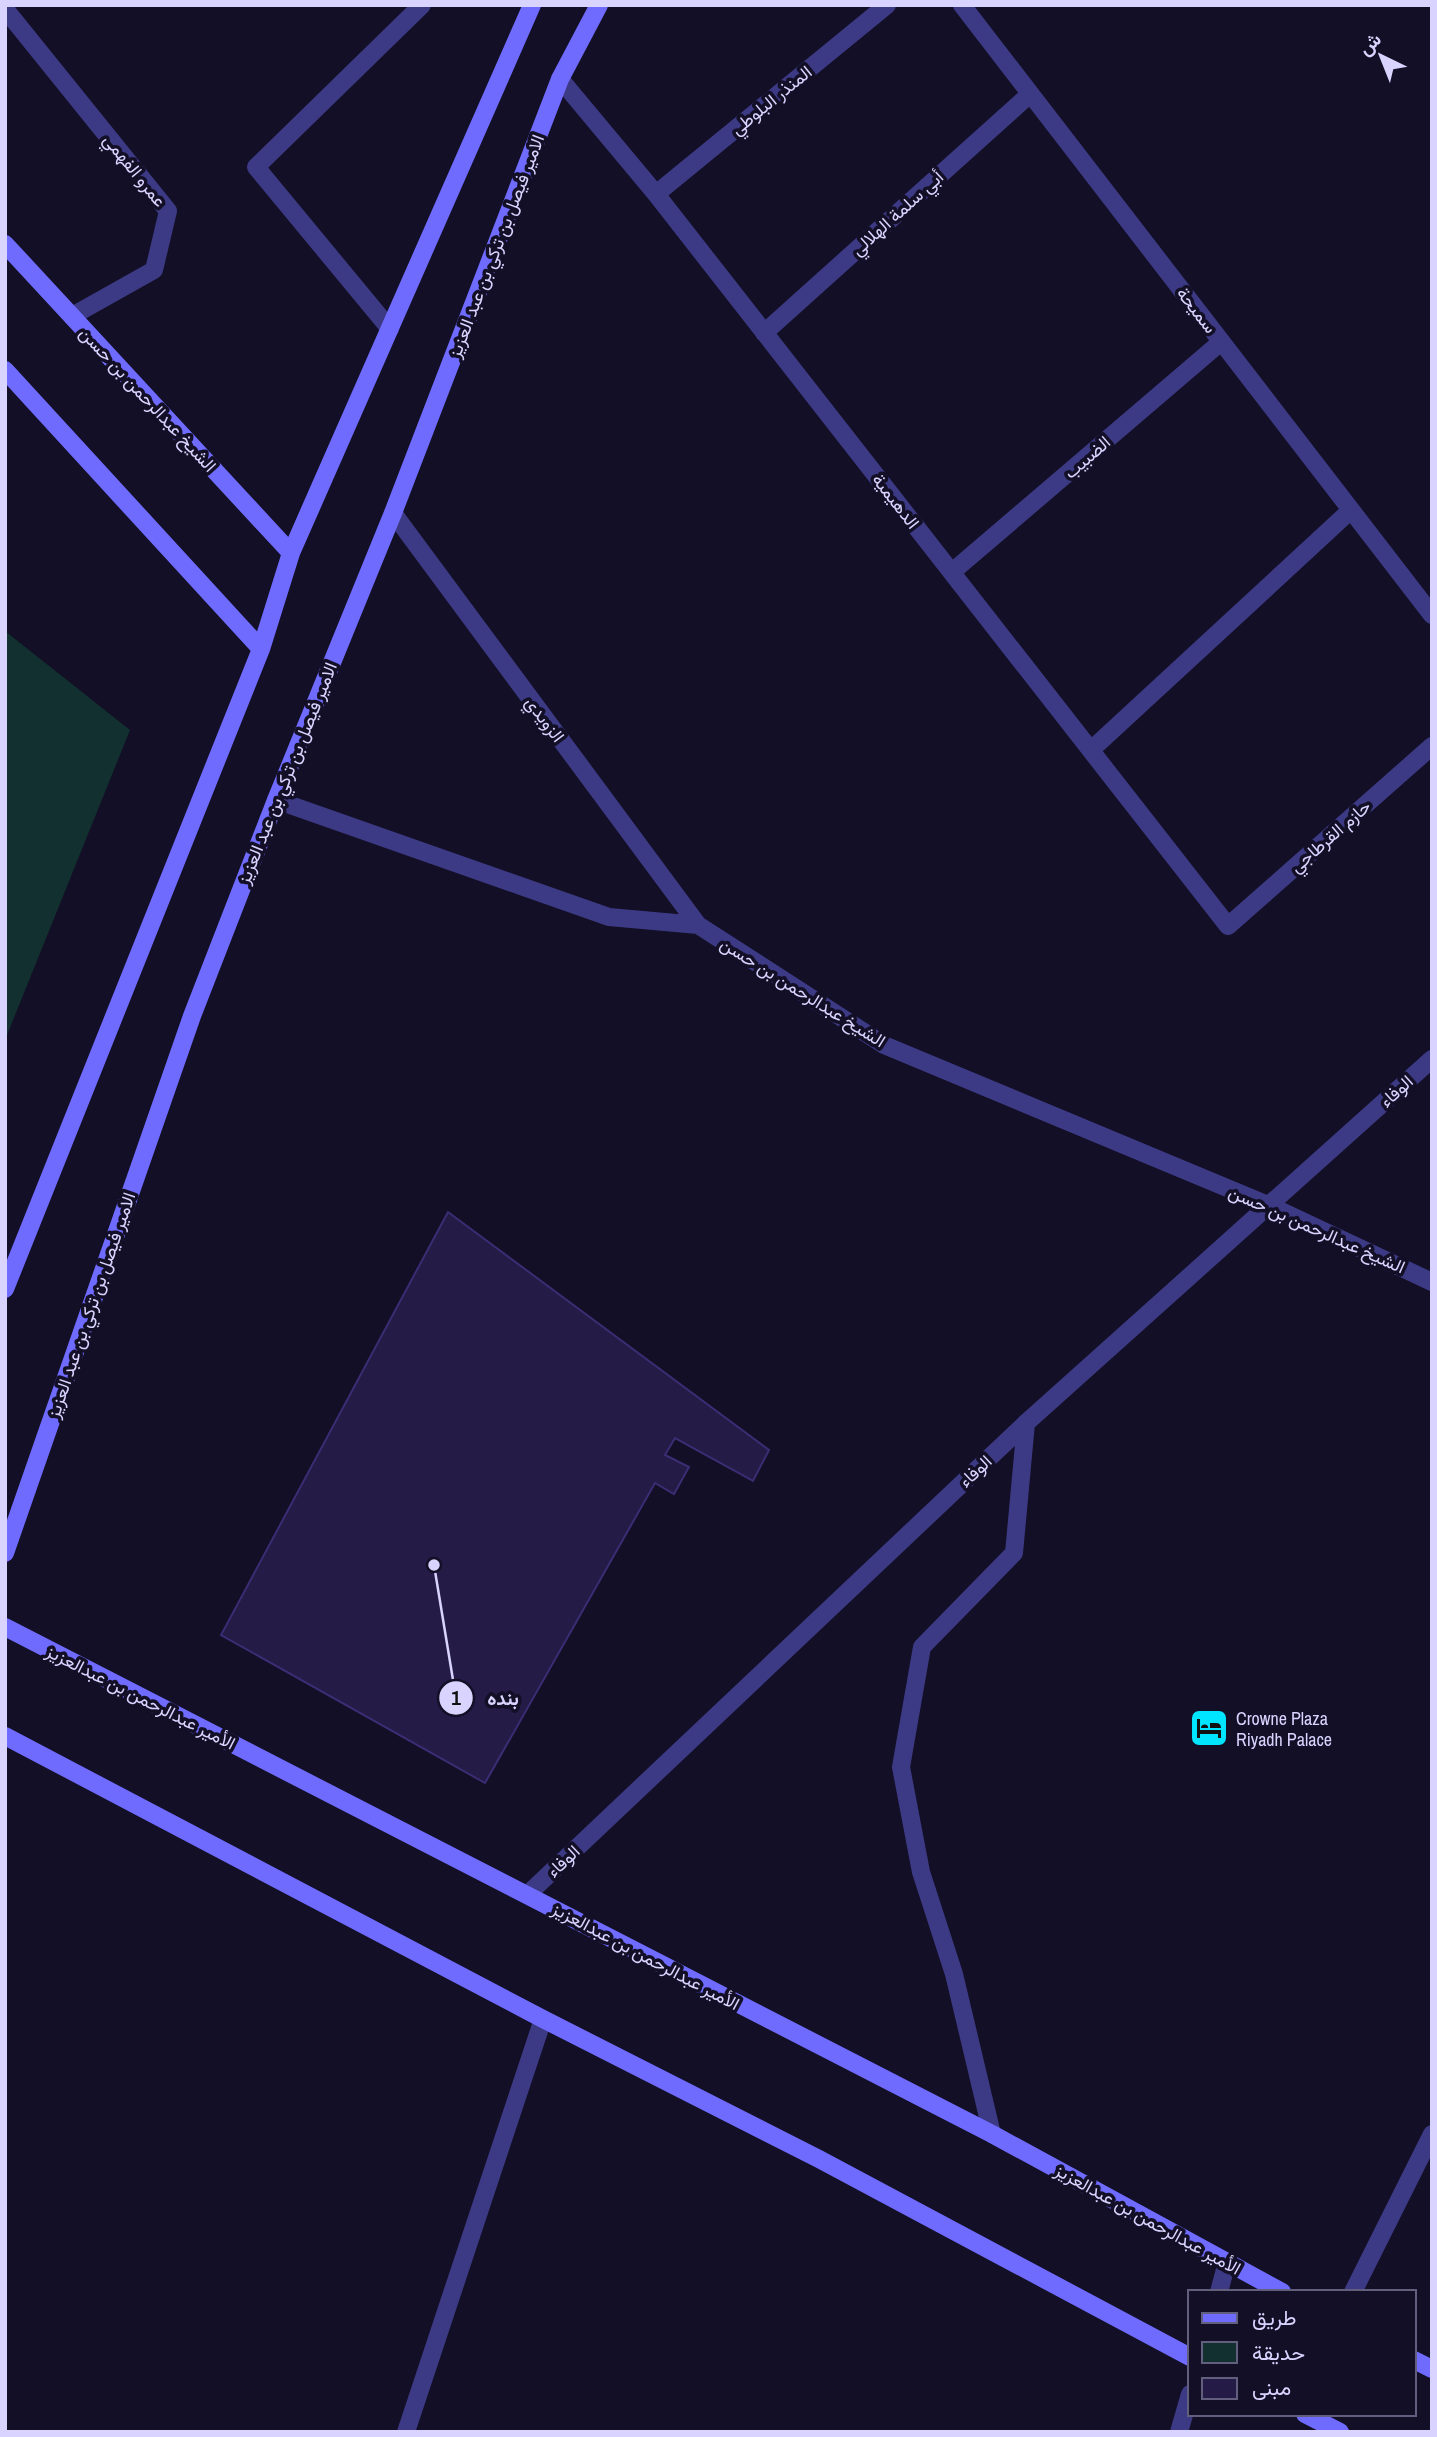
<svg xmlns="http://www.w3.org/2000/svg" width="1437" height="2437" viewBox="0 0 1437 2437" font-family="'Archivo Narrow',Vazirmatn,sans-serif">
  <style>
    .green { fill: #12302f }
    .building { fill: #241b47; stroke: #3b2d73; stroke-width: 2 }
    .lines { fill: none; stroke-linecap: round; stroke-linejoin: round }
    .lane { stroke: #3d3a85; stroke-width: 18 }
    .street { stroke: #3d3a85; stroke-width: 18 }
    .secondary { stroke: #6f6bff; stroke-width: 18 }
    .labels { text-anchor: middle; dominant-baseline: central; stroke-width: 7; stroke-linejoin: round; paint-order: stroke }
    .street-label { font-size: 18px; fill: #d9d4ff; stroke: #130f26 }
    .poi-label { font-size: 18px; fill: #d9d4ff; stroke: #130f26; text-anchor: start }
    .leader { fill: none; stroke: #d9d4ff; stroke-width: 2.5 }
    .callout-dot { fill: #d9d4ff; stroke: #130f26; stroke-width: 2.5 }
    .mark-label { font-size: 21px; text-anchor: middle; font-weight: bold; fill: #111 }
    .callout-label { font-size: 19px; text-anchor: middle; font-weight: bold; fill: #d9d4ff; stroke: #130f26; stroke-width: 7; stroke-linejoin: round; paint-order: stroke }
  </style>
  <rect width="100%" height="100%" fill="#130f26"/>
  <path class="green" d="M5 631 130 730 5 1040Z"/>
  <path class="building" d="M448 1212 769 1450 753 1481 675 1438 665 1455 689 1467 674 1494 655 1483 485 1783 221 1635Z"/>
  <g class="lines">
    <path class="lane" d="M992 2134 954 1974 921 1872 901 1767 922 1647 1014 1553 1026 1423
      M1353 2292 1432 2134"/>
    <path class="street" d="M962 5 1432 615
      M5 9 168 211 154 270 72 316
      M560 79 656 194 1228 926 1432 746
      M656 194 887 5
      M390 329 256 167 422 5
      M764 333 1030 94
      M393 513 698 925
      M952 572 1221 342
      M1091 750 1351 510
      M276 800 609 917 698 925 884 1045 1268 1205 1432 1282
      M528 1894 1026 1423 1432 1059
      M1219 2292 1227 2262
      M406 2432 543 2019
      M1179 2432 1190 2394"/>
    <path class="secondary" d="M5 244 291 553
      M5 370 261 649
      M5 1289 261 649 291 553 532 5
      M5 1553 192 1016 276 800 393 513 560 79 599 5
      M5 1627 992 2134 1282 2292
      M5 1736 543 2019 819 2159 1190 2357
      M1414 2360 1432 2369
      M1305 2414 1340 2432"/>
  </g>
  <defs>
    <symbol id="hotel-square" viewBox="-11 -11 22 22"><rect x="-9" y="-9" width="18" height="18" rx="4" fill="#00e5ff" stroke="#130f26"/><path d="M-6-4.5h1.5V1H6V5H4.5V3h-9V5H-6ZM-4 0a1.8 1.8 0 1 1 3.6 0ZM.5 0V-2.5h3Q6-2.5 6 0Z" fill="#111"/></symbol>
  </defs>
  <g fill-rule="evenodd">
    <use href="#hotel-square" x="1187" y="1706" width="44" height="44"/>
  </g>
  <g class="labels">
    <g class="street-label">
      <text transform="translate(771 100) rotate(-39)">المنذر البلوطي</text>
      <text transform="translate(135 170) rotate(51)">عمرو الفهمي</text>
      <text transform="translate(897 213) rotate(-42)">أبي سلمة الهلالي</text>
      <text transform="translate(496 246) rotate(-69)">الامير فيصل بن تركي بن عبد العزيز</text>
      <text transform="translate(1197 310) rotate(52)">سميحة</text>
      <text transform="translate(148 399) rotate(47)">الشيخ عبدالرحمن بن حسن</text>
      <text transform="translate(1087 457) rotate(-41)">الضبيب</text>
      <text transform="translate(896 501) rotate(52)">الدهيمية</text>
      <text transform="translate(545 719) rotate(53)">الزويدي</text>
      <text transform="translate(287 773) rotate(-68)">الامير فيصل بن تركي بن عبد العزيز</text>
      <text transform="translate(1330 836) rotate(-41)">حازم القرطاجي</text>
      <text transform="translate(803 992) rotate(32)">الشيخ عبدالرحمن بن حسن</text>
      <text transform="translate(1396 1091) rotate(-42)">الوفاء</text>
      <text transform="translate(1317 1229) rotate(24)">الشيخ عبدالرحمن بن حسن</text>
      <text transform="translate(91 1305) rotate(-71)">الامير فيصل بن تركي بن عبد العزيز</text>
      <text transform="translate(975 1471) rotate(-43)">الوفاء</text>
      <text transform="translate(141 1697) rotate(27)">الأمير عبدالرحمن بن عبدالعزيز</text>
      <text transform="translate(563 1861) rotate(-43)">الوفاء</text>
      <text transform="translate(646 1956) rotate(28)">الأمير عبدالرحمن بن عبدالعزيز</text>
      <text transform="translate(1148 2219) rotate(29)">الأمير عبدالرحمن بن عبدالعزيز</text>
    </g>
    <g class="poi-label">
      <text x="1236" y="1718">Crowne Plaza<tspan x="1236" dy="21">Riyadh Palace</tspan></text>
    </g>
  </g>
  <path class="leader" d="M434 1565L456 1698"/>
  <g class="callout-dot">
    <circle cx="434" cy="1565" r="7"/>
    <circle cx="456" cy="1698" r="18"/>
  </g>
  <g class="mark-label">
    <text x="456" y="1705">1</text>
  </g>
  <g class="callout-label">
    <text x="503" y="1705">بنده</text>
  </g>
  <rect width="1437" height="2437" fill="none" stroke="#d9d4ff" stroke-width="14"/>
  <rect x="1188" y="2290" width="228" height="126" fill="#130f26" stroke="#625e7d" stroke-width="2"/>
  <rect x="1202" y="2313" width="35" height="10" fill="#6f6bff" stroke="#625e7d" stroke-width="2"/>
  <text x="1252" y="2325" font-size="21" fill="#d9d4ff">طريق</text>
  <rect x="1202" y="2342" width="35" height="21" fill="#12302f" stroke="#625e7d" stroke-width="2"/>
  <text x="1252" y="2360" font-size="21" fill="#d9d4ff">حديقة</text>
  <rect x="1202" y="2378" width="35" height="21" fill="#241b47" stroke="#625e7d" stroke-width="2"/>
  <text x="1252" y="2395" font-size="21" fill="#d9d4ff">مبنى</text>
  <g transform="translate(1381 56) rotate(317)" stroke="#130f26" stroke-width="5" paint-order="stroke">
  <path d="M0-5L12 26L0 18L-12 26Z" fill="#d9d4ff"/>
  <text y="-10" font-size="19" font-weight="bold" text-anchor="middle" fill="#d9d4ff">ش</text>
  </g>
</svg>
